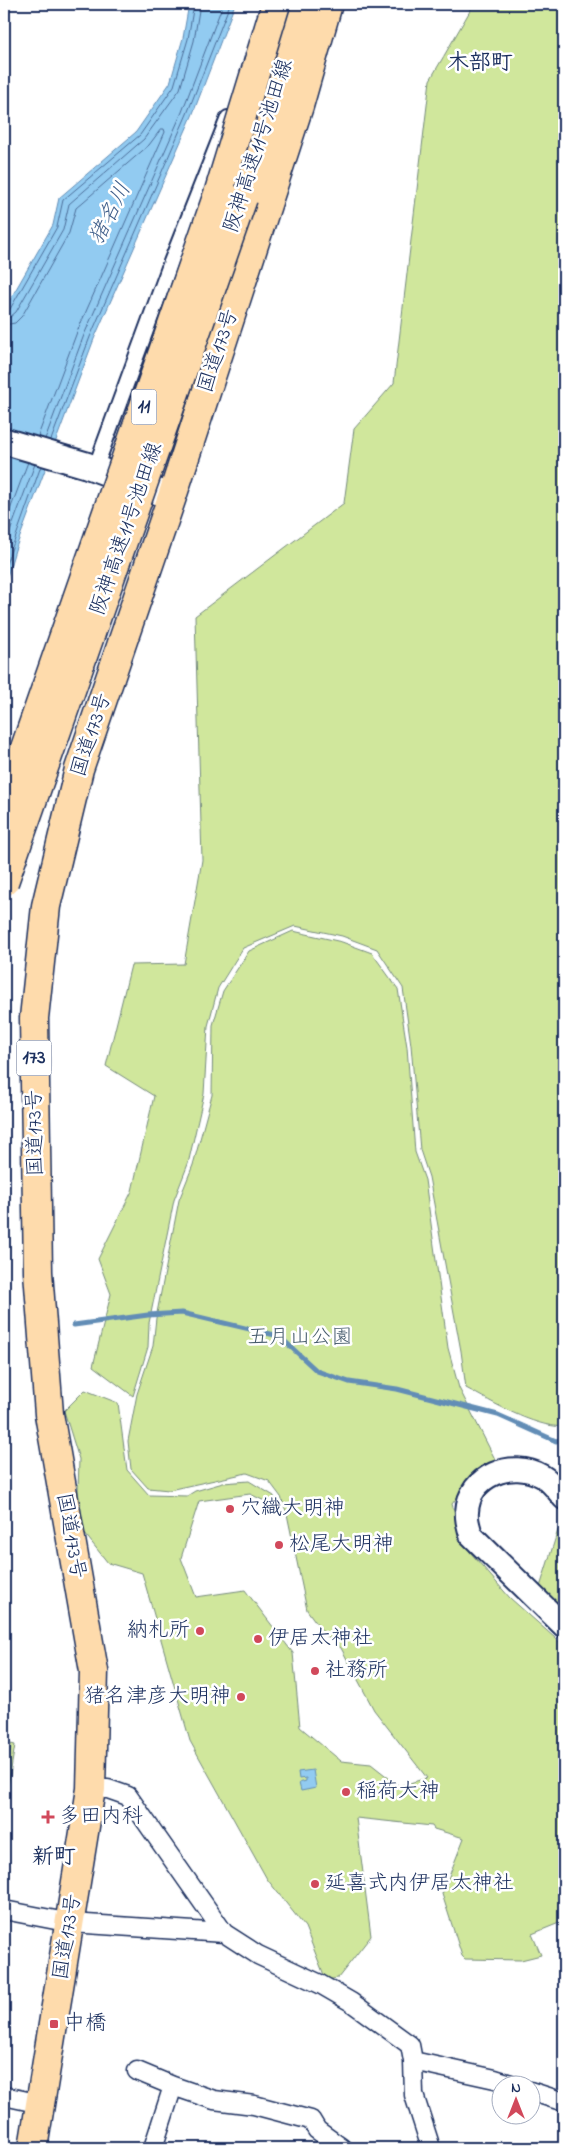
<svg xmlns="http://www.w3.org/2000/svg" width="568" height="2152" viewBox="0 0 568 2152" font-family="'Indie Flower','Klee One',sans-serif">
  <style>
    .green { fill: #d0e79c; stroke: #768b7d }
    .water { fill: #92cbf1; stroke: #628db6 }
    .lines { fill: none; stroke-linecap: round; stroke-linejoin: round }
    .shore { stroke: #4b6d99; stroke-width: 1 }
    .stream { stroke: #628db6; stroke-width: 5 }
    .pedestrian-casing { stroke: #1b2f5e; stroke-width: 18 }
    .minor-casing { stroke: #1b2f5e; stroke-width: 21 }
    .tertiary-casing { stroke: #1b2f5e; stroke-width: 26 }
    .secondary-casing { stroke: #1b2f5e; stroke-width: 29 }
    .trunk-casing { stroke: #1b2f5e; stroke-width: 31 }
    .motorway-casing { stroke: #1b2f5e; stroke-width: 31 }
    .pedestrian { stroke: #fff; stroke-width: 14 }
    .minor { stroke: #fff; stroke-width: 18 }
    .tertiary { stroke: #fff; stroke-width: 22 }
    .secondary { stroke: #fff; stroke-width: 25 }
    .trunk { stroke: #fedbac; stroke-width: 28 }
    .motorway { stroke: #fedbac; stroke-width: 28 }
    .motorway-bridge-casing { stroke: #1b2f5e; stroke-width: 31; stroke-linecap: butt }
    .motorway-bridge { stroke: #fedbac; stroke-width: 28 }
    .poi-dot { fill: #d1495b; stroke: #fff; stroke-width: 2 }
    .labels { text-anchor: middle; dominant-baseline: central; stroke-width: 5; stroke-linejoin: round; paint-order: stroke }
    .shield { fill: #fff; stroke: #5f6d8e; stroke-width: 1 }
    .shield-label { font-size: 20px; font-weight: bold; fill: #1b2f5e }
    .street-label { font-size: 21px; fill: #1b2f5e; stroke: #fff }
    .park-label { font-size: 21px; fill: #485d6e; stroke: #fff }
    .poi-label { font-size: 21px; fill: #1b2f5e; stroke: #fff; text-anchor: start }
    .neighbourhood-label { font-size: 22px; font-weight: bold; fill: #1b2f5e; stroke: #fff }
    .water-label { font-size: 22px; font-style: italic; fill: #3f5e8a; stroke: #fff }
  </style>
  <rect width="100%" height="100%" fill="#fff"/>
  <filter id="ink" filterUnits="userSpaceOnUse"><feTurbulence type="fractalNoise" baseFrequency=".02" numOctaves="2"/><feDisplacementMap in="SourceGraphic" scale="10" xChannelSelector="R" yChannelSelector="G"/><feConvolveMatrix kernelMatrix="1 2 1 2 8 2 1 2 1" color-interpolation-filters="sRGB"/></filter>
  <g filter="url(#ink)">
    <path class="green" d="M474 4H564V1427C531 1426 494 1403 466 1388L461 1351 429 1177 420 1150 411 1045 403 988 377 949 342 936 295 926 243 948 218 988 208 1026 204 1094 188 1164 174 1200 149 1323 148 1347 133 1396 93 1366 111 1294 98 1259 132 1191 154 1096 106 1066 131 965 184 964 202 860 195 616 344 503 354 429 394 383 430 80Z
      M293 931 342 942 372 953 398 989 407 1047 415 1152 425 1180 448 1348 459 1388 498 1465 469 1482 452 1504 459 1528 470 1552 510 1598 564 1646V1921L532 1934 541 1955 521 1960 465 1959 462 1956 442 1894 464 1838 434 1829 432 1826 356 1818 371 1936 338 1978 326 1980 305 1927 267 1879 190 1741 142 1573 108 1563 77 1524 79 1459 64 1411 85 1390 118 1403 127 1470 149 1495 187 1496 195 1491 223 1483 249 1481 274 1496 275 1506 250 1494 199 1501 181 1558 196 1597 245 1590 293 1653 300 1727 341 1761 371 1764 399 1786 427 1778 374 1710 341 1648 325 1635 307 1610 287 1514 281 1497 269 1481 247 1473 169 1490 148 1488 131 1469 128 1441 137 1394 153 1346 156 1318 179 1200 193 1165 212 1095 213 1025 223 991 249 951Z
      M558 1530 564 1536V1612L540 1587Z
      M11 1744 15 1745 6 1799 4 1798V1785Z"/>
    <path class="water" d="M189 4H235L192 116 94 339 15 550 4 587V310L53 225 59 198 136 132 170 83 183 38Z
      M313 1770 316 1788 301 1791 299 1783 306 1781V1778L299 1779 298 1772Z"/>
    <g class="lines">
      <path class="shore" d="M4 312 10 309 57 227 63 200 140 135 174 86 188 39 194 4
        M4 318 10 317 16 312 63 230 69 204 144 139 180 89 194 41 200 4
        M4 325 15 323 22 316 69 233 76 208 149 145 161 129H164L165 132 77 332 38 436
        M45 439 84 335 182 112 223 4
        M51 440 90 337 187 114 230 4
        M4 526 28 462
        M4 548 35 464
        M4 570 41 466"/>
      <path class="stream" d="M74 1325 148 1315 182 1313 279 1336 317 1371 349 1382 397 1389 498 1415 556 1441 564 1439"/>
      <defs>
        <path id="pedestrian" d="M99 458 171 262 228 118"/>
        <path id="minor" d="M91 1789H108L128 1796 224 1933 258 1955 320 1984 351 2002 410 2045 413 2061 495 2079 511 2084
          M4 1910 71 1923 224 1933
          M413 2061 414 2095 431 2148
          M137 2071 173 2086 214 2100 254 2105 311 2120 317 2130 342 2148
          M530 2091 564 2102
          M4 2096 41 2104
          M153 2148 173 2086"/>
        <path id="tertiary" d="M564 1498C558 1491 551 1481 542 1476 512 1459 469 1475 467 1512 466 1520 469 1527 471 1535L564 1626"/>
        <path id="secondary" d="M4 441 86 465 172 497"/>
        <path id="trunk" d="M33 2148 91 1789 94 1671 49 1414 38 1272 34 1018 46 906 79 769 172 497 299 106 328 4"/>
        <path id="motorway" d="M243 198 305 4"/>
      </defs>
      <use href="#pedestrian" class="pedestrian-casing"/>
      <use href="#minor" class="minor-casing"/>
      <use href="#tertiary" class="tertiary-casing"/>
      <use href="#secondary" class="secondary-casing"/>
      <use href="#trunk" class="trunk-casing"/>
      <use href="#motorway" class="motorway-casing"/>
      <use href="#pedestrian" class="pedestrian"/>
      <use href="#minor" class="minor"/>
      <use href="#tertiary" class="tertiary"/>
      <use href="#secondary" class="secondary"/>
      <use href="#trunk" class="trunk"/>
      <use href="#motorway" class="motorway"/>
      <defs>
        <path id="motorway-bridge" d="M4 808 219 191 276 4
          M4 882 243 198"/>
      </defs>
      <use href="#motorway-bridge" class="motorway-bridge-casing"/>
      <use href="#motorway-bridge" class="motorway-bridge"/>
    </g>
  </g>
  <g class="poi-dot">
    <circle cx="230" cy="1509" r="5"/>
    <circle cx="279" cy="1545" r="5"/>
    <circle cx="200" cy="1631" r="5"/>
    <circle cx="258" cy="1639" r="5"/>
    <circle cx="315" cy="1671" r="5"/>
    <circle cx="241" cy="1697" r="5"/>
    <circle cx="346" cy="1792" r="5"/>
    <path d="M45.5 1809.5h5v5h5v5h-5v5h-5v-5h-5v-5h5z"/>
    <circle cx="315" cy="1884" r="5"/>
    <rect x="49" y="2019" width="10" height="10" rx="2.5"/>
  </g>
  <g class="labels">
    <g class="shield">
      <rect x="131.5" y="389.5" width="25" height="35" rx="4"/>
      <rect x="16.5" y="1040.5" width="35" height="35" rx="4"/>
    </g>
    <g class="shield-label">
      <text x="144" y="407">11</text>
      <text x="34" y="1058">173</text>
    </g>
    <g class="street-label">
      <text transform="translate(259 146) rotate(-72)">阪神高速11号池田線</text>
      <text transform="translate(219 351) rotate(-72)">国道173号</text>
      <text transform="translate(127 529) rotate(-71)">阪神高速11号池田線</text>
      <text transform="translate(92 735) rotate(-72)">国道173号</text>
      <text transform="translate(36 1133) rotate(-91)">国道173号</text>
      <text transform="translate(70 1536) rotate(80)">国道173号</text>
      <text transform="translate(68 1937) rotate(-81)">国道173号</text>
    </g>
    <g class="park-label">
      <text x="300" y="1338">五月山公園</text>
    </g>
    <g class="poi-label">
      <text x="240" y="1509">穴織大明神</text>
      <text x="289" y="1545">松尾大明神</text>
      <text x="190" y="1631" text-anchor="end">納札所</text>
      <text x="268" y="1639">伊居太神社</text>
      <text x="325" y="1671">社務所</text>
      <text x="231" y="1697" text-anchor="end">猪名津彦大明神</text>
      <text x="356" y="1792">稲荷大神</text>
      <text x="59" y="1817">多田内科</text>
      <text x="325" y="1884">延喜式内伊居太神社</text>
      <text x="64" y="2024">中橋</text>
    </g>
    <g class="neighbourhood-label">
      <text x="480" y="64">木部町</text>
      <text x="54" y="1858">新町</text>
    </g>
    <g class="water-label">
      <text transform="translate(111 214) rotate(-63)">猪名川</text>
    </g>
  </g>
  <rect width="568" height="2152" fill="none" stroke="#fff" stroke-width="20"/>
  <rect x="10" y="10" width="548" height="2132" fill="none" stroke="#1b2f5e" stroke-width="2" filter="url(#ink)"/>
  <g transform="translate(516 2100)"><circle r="24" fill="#ffffff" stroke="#a4acbf"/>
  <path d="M0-4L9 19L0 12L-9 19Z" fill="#d1495b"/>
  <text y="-8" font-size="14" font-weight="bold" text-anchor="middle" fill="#1b2f5e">N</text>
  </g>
</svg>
